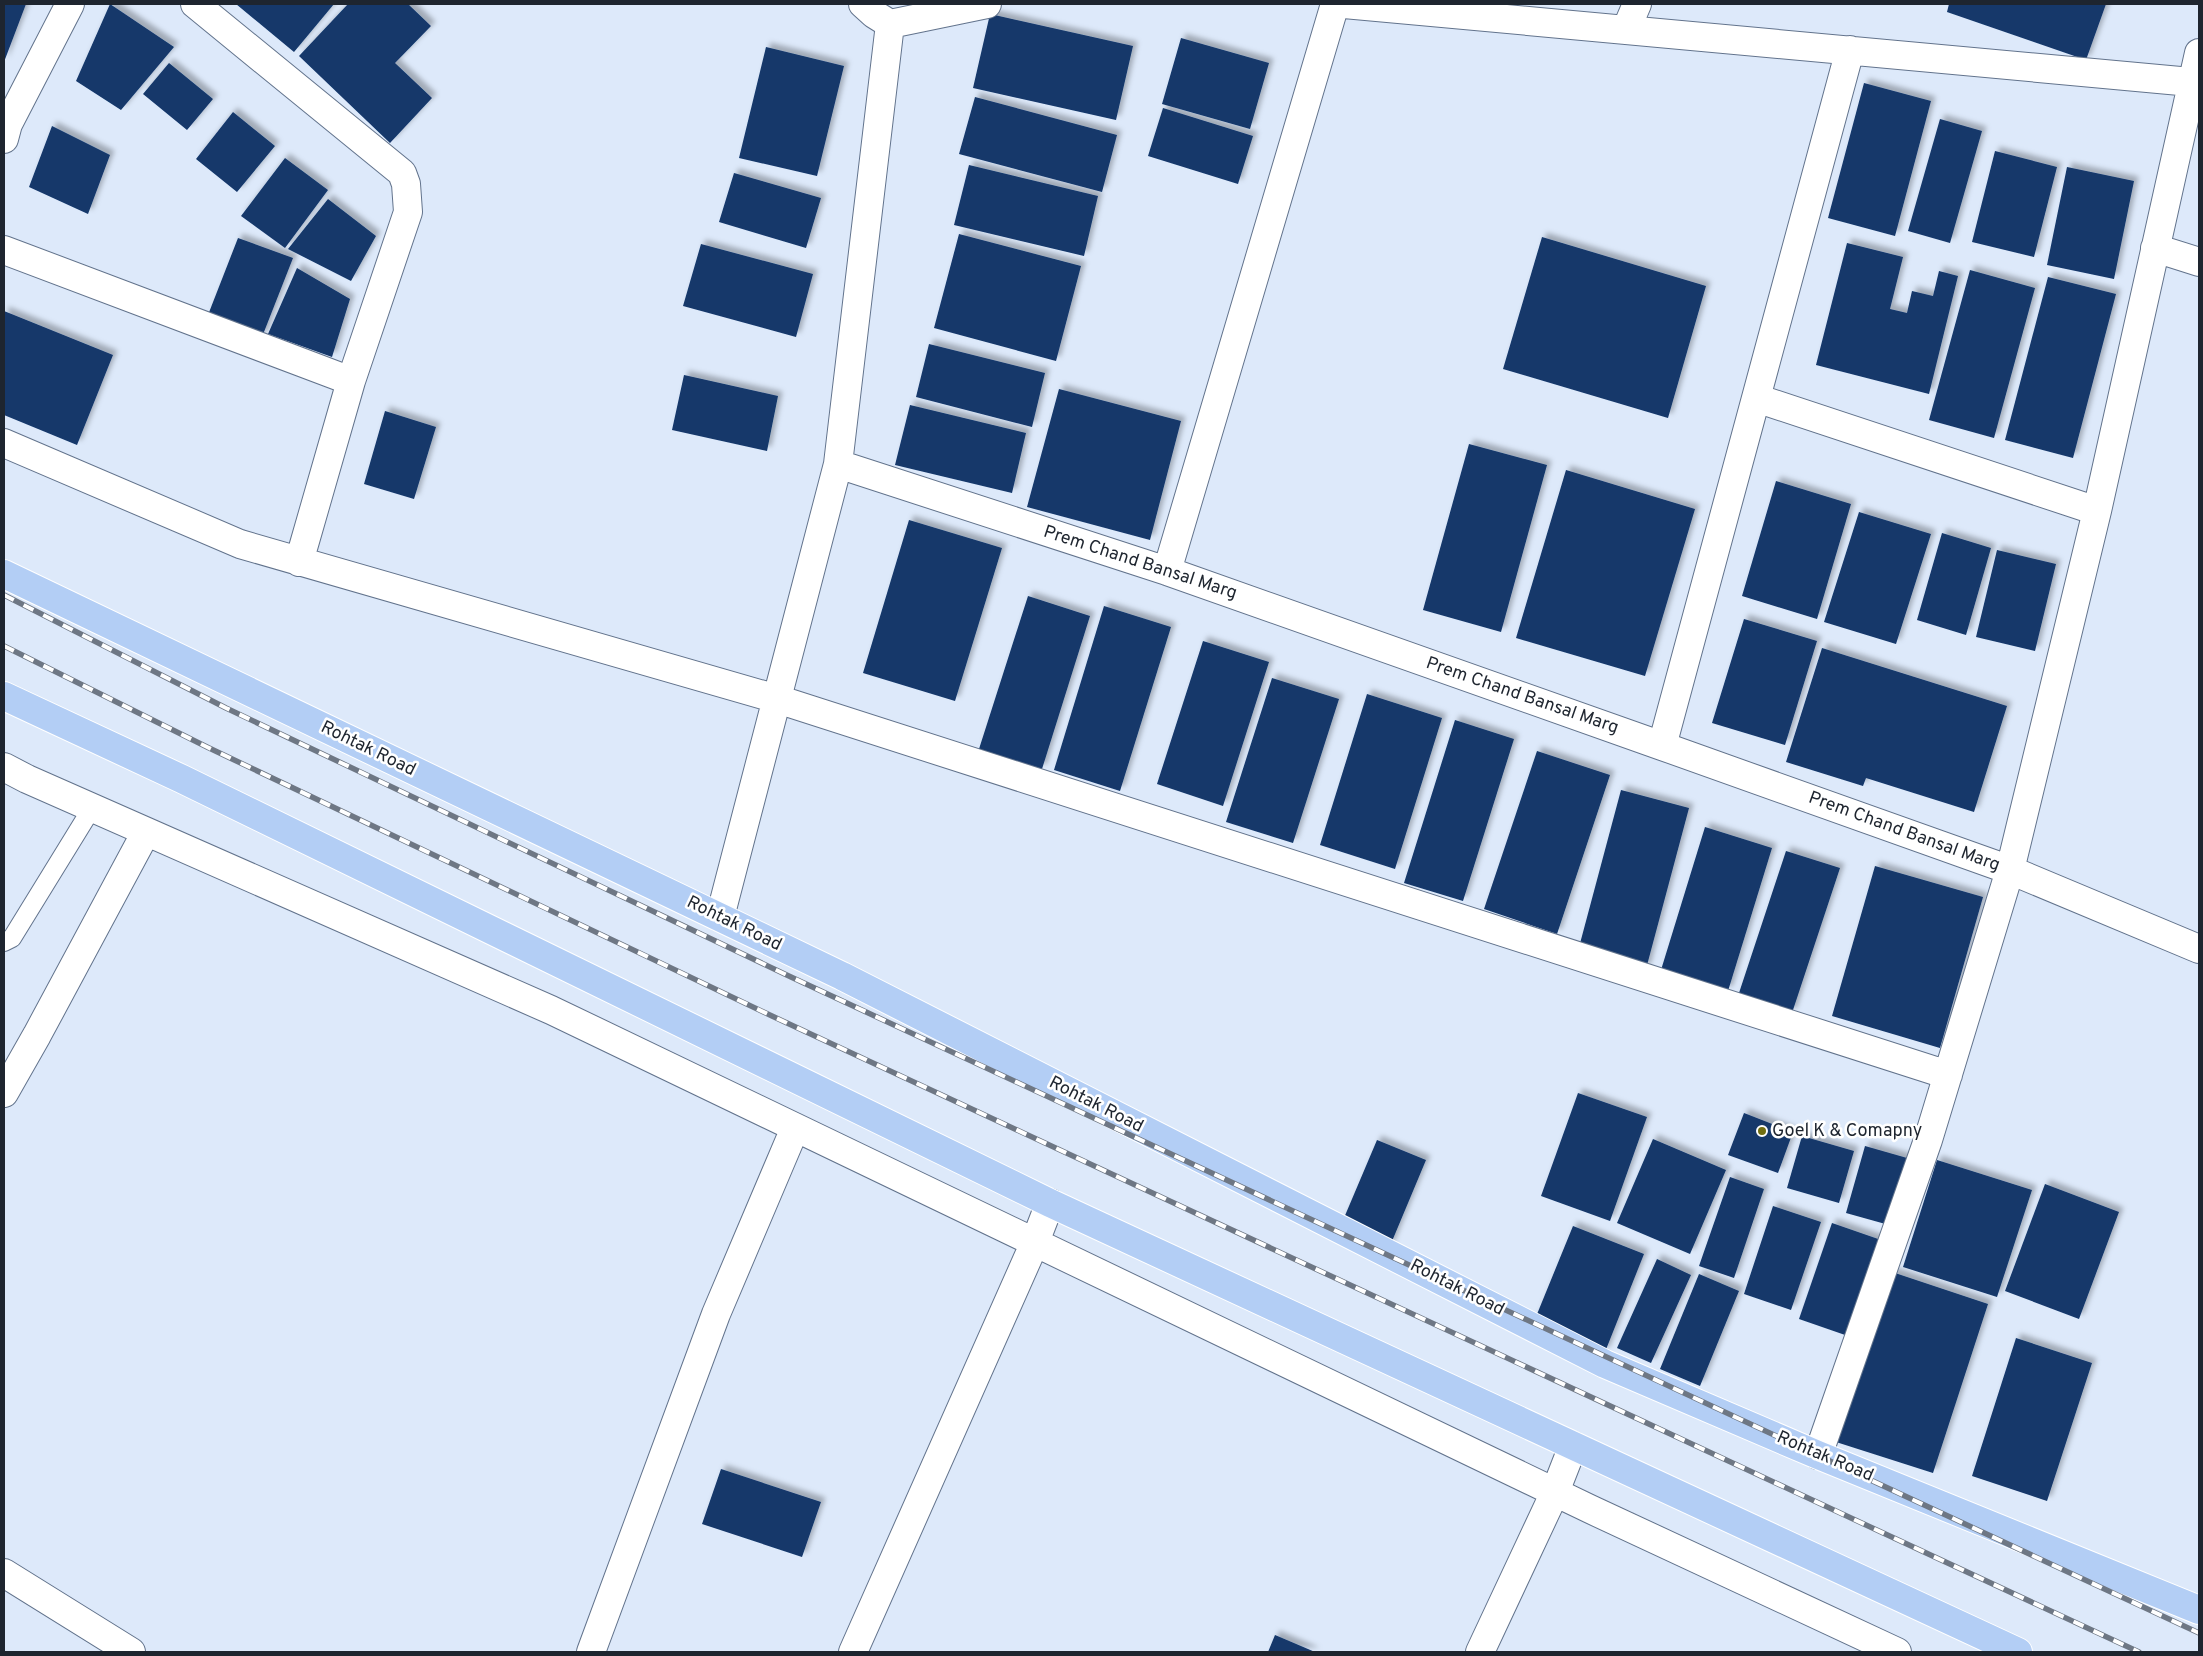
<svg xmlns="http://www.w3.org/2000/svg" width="2203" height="1656" viewBox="0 0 2203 1656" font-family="Overpass,sans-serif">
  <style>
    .building { fill: #13376b; filter: url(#shadow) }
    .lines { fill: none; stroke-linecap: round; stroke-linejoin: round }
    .lane-casing { stroke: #62738c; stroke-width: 20 }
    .street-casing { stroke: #62738c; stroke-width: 30 }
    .primary-casing { stroke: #fff; stroke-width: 30 }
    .lane { stroke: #fff; stroke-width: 18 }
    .street { stroke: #fff; stroke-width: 28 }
    .primary { stroke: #b3cef5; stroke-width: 28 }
    .rail-casing { stroke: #6e7784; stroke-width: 5.5 }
    .rail { stroke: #fff; stroke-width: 4; stroke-dasharray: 11; stroke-linecap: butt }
    .poi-dot { fill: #716e10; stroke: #fff; stroke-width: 2 }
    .labels { text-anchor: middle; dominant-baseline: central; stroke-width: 5; stroke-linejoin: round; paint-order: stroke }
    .street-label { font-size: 18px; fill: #1e252f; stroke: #fff }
    .poi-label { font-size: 18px; fill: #1e252f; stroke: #fff; text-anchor: start }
  </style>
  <defs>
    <filter id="shadow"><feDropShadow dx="4.5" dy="-4.5" stdDeviation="2.5" flood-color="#0004"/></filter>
  </defs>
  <rect width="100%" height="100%" fill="#dde9fa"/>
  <path class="building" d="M4 4H26L4 62Z
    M110 4 174 47 121 110 76 81Z
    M236 4H334L294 52Z
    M348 4H408L431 26 395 63 432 98 390 143 299 56Z
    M1949 4H2106L2086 60 1947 12Z
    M990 14 1133 46 1116 120 973 88Z
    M1181 38 1269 63 1250 129 1162 104Z
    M766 47 844 66 817 176 739 158Z
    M169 63 213 99 187 130 143 94Z
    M1864 83 1931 101 1895 236 1828 218Z
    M975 97 1117 135 1102 192 959 154Z
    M1163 108 1253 136 1238 184 1148 156Z
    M233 112 275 146 237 192 196 159Z
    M1940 119 1982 131 1950 243 1908 231Z
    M52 126 110 155 88 214 29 187Z
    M1995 151 2057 167 2034 257 1972 242Z
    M285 158 328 190 285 248 241 216Z
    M969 165 1098 196 1084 256 954 225Z
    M2067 167 2134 181 2114 279 2047 265Z
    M734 173 821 198 806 248 719 222Z
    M328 199 376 236 351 281 288 249Z
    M959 234 1081 266 1056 361 934 328Z
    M1542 237 1706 286 1668 418 1503 369Z
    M238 238 293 258 262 337 208 315Z
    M1847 243 1903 257 1890 309 1907 313 1912 291 1933 296 1939 271 1958 276 1929 394 1816 365Z
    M701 244 813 274 796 337 683 306Z
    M297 268 350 299 332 357 268 334Z
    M1970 270 2035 288 1994 438 1929 420Z
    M2048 277 2116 294 2073 458 2005 440Z
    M4 311 113 355 77 445 4 415Z
    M929 344 1045 373 1032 427 916 397Z
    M684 375 778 396 767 451 672 430Z
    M1059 389 1181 421 1150 540 1027 507Z
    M910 405 1026 433 1012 493 895 465Z
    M385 411 436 427 414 499 364 484Z
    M1469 444 1547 465 1501 632 1423 610Z
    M1566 470 1695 509 1645 676 1516 638Z
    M1776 481 1851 504 1817 619 1742 596Z
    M1859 512 1931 534 1896 644 1824 622Z
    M909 520 1002 548 955 701 863 673Z
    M1942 533 1991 548 1966 635 1917 620Z
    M1997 550 2056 564 2035 651 1976 637Z
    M1028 596 1090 616 1042 769 979 749Z
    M1104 606 1171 627 1120 791 1054 770Z
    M1744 619 1817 641 1785 745 1712 723Z
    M1203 641 1269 662 1223 806 1157 784Z
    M1822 648 2007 706 1974 812 1866 778 1863 786 1786 762Z
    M1272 678 1339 699 1293 843 1226 822Z
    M1367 694 1442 718 1395 869 1320 845Z
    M1455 720 1514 739 1463 901 1404 883Z
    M1537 751 1610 775 1557 934 1484 909Z
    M1621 790 1689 808 1646 969 1578 951Z
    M1705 827 1772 848 1728 991 1661 970Z
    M1786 851 1840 868 1792 1013 1738 996Z
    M1875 866 1983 897 1940 1048 1832 1016Z
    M1578 1093 1647 1117 1610 1221 1541 1196Z
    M1744 1113 1793 1132 1778 1173 1728 1155Z
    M1802 1136 1854 1151 1839 1203 1787 1188Z
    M1653 1139 1726 1170 1690 1254 1617 1223Z
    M1377 1140 1426 1160 1390 1246 1341 1225Z
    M1865 1146 1907 1158 1889 1225 1846 1213Z
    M1937 1160 2032 1190 1997 1297 1903 1267Z
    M1730 1177 1764 1189 1734 1278 1699 1266Z
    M2045 1184 2119 1212 2079 1319 2005 1291Z
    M1773 1206 1821 1222 1791 1310 1744 1294Z
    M1832 1223 1881 1240 1848 1336 1799 1319Z
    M1573 1226 1644 1254 1605 1352 1533 1324Z
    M1657 1259 1691 1275 1651 1363 1617 1348Z
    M1892 1272 1988 1304 1933 1473 1836 1442Z
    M1699 1274 1739 1291 1700 1386 1660 1369Z
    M2016 1338 2092 1363 2047 1501 1972 1476Z
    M721 1469 821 1502 802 1557 702 1524Z
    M1275 1635 1315 1652H1268Z"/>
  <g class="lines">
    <defs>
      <path id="lane" d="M4 942 12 938 92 808"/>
      <path id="street" d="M195 4 402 173 406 184 408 212 351 381 299 562
        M863 4 874 14 890 24 987 4
        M1344 4 2191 82
        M1626 30 1637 4
        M4 139 8 124 70 4
        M2155 248 2199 262
        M4 250 351 381
        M1756 398 2097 511
        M4 443 240 544 777 699 1948 1075
        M838 464 1167 571 1662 746 2010 870 2199 949
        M1167 571 1335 4
        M1662 746 1850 50
        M4 767 27 779 551 1010 1590 1509 1897 1652
        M720 917 838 464 890 24
        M4 1093 37 1035 146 832
        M1818 1455 1928 1140 2010 870 2097 511 2199 53
        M4 1573 131 1652
        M591 1652 716 1314 795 1128
        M853 1652 1035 1242 1050 1203
        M1480 1652 1555 1492 1573 1446"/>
      <path id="primary" d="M4 574 842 976 1605 1364 1818 1455 2199 1610
        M4 696 182 779 1050 1203 2018 1652"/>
    </defs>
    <use href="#lane" class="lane-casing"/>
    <use href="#street" class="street-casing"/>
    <use href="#primary" class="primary-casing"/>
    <use href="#lane" class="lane"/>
    <use href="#street" class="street"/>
    <use href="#primary" class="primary"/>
    <defs>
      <path id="rail" d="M4 595 226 708 791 977 2199 1633
        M4 646 207 747 772 1016 2139 1652"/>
    </defs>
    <use href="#rail" class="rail-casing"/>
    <use href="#rail" class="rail"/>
  </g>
  <circle class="poi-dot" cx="1762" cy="1131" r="5"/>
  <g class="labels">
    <g class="street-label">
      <text transform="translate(1140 563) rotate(18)">Prem Chand Bansal Marg</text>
      <text transform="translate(1522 696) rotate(19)">Prem Chand Bansal Marg</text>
      <text transform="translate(368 749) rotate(26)">Rohtak Road</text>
      <text transform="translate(1904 832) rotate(20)">Prem Chand Bansal Marg</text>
      <text transform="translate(734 924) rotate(26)">Rohtak Road</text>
      <text transform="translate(1096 1105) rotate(27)">Rohtak Road</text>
      <text transform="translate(1457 1288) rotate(27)">Rohtak Road</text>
      <text transform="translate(1825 1457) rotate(23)">Rohtak Road</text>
    </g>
    <g class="poi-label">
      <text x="1772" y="1131">Goel K &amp; Comapny</text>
    </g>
  </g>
  <rect width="2203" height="1656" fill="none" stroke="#1e252f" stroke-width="10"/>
</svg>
